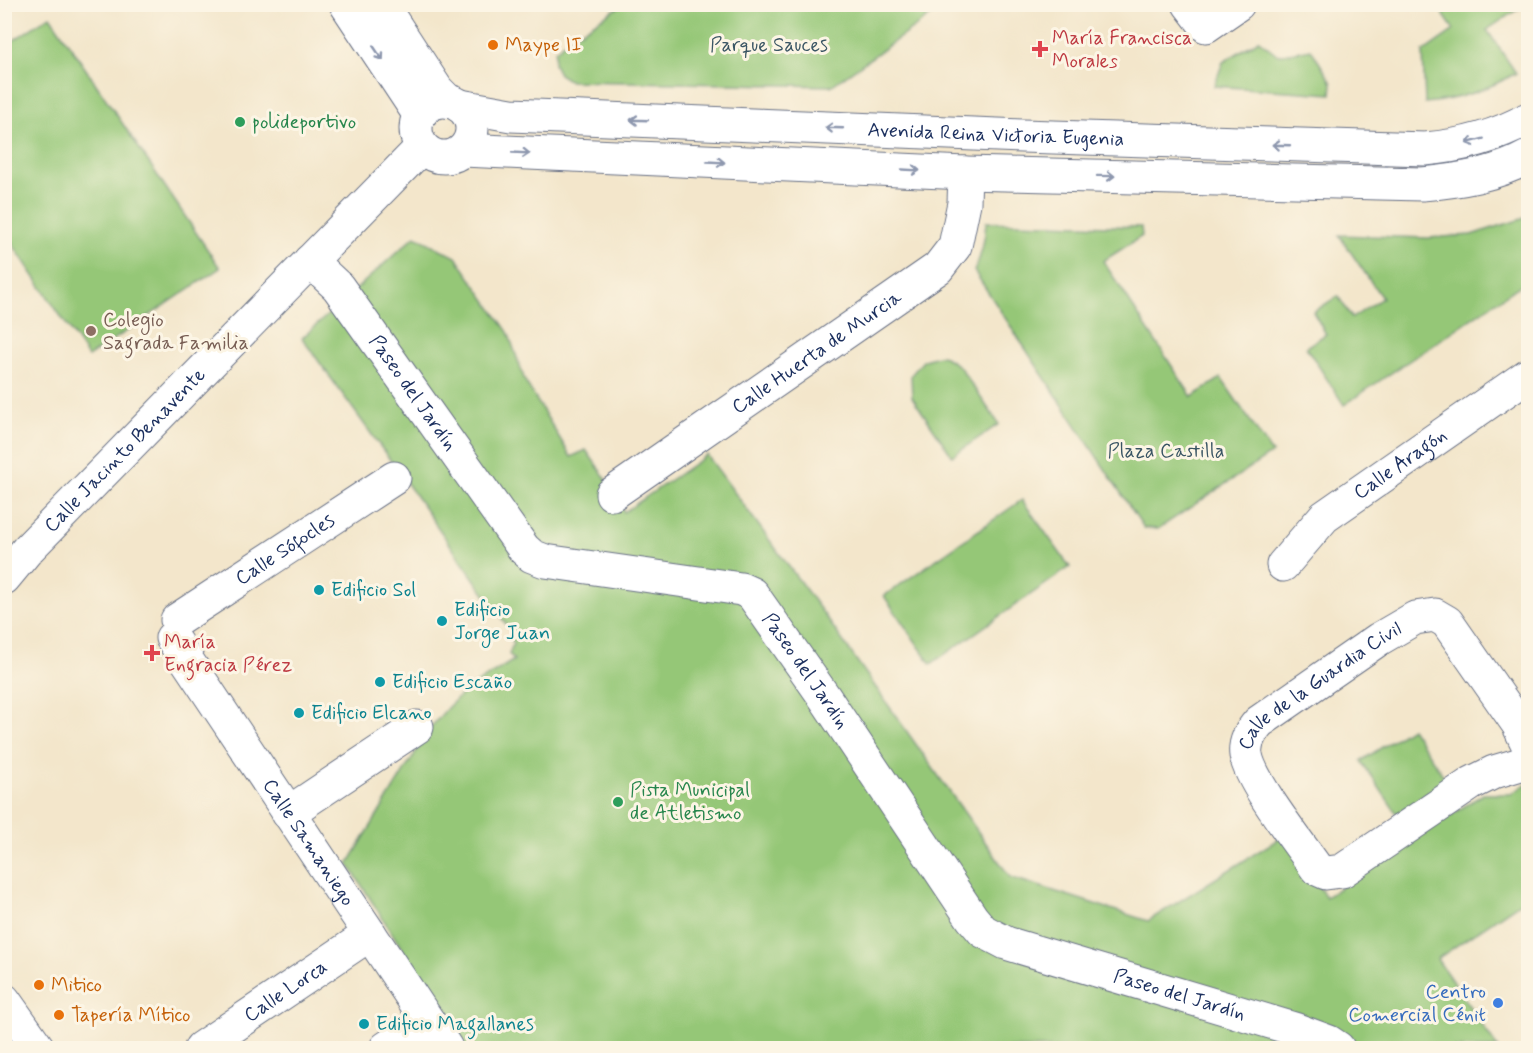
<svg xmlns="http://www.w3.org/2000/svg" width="1533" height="1053" viewBox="0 0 1533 1053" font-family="Mynerve,sans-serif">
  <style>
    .green { fill: #95c777; stroke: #587b6a; stroke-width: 1.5 }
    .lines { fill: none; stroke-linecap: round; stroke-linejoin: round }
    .minor-casing { stroke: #676f84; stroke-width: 35 }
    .major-casing { stroke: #676f84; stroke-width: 35 }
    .minor { stroke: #fff; stroke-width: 33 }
    .major { stroke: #fff; stroke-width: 33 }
    .oneway { stroke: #8d97ae }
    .food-dot { fill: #e8710a; stroke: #fcf5e5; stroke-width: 2 }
    .health-dot { fill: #e0444e; stroke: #fcf5e5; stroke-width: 2 }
    .leisure-dot { fill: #2e9e5b; stroke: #fcf5e5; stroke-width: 2 }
    .education-dot { fill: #8d6e63; stroke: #fcf5e5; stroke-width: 2 }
    .culture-dot { fill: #0f9aa8; stroke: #fcf5e5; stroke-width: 2 }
    .shop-dot { fill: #3f7fe0; stroke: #fcf5e5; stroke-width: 2 }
    .labels { text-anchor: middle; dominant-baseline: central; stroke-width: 6; stroke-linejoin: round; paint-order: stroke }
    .health-label { font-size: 20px; fill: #be3a42; stroke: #fcf5e5; text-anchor: start }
    .food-label { font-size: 20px; fill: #c56008; stroke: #fcf5e5; text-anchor: start }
    .park-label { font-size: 20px; fill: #3a5564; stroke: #fcf5e5 }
    .leisure-label { font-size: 20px; fill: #27864d; stroke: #fcf5e5; text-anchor: start }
    .street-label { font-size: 20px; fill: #1b2f5e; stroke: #fcf5e5 }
    .education-label { font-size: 20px; fill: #785e54; stroke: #fcf5e5; text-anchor: start }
    .culture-label { font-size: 20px; fill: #0d838f; stroke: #fcf5e5; text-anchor: start }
    .shop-label { font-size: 20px; fill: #366cbe; stroke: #fcf5e5; text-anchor: end }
  </style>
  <rect width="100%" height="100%" fill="#fcf5e5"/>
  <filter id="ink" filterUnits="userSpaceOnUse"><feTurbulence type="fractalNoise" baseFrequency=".0167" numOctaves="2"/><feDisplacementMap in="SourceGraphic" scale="12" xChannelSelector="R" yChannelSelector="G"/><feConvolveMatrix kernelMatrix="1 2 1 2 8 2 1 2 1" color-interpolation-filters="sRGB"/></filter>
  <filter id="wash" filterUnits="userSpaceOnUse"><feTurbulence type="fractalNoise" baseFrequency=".008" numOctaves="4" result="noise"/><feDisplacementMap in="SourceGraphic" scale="24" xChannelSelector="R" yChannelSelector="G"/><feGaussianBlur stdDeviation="1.35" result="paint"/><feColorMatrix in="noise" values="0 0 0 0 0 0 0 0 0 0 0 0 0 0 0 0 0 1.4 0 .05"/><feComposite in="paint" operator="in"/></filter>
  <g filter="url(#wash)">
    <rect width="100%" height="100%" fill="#f3e6cb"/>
    <path class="green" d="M622 5V4L946 5 831 86 570 81 559 74 554 64 555 51 567 40Z
      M1437 5H1524L1487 30 1516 73C1487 90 1459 100 1425 103L1423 52 1454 30Z
      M50 16 220 268 88 357 5 233V46Z
      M1259 40 1278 55 1311 49 1332 83 1331 94 1214 86 1223 62Z
      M1528 217V280L1344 405 1306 347 1326 334 1313 312 1338 296 1352 318 1382 298 1339 235 1428 238 1471 235Z
      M986 222 1141 227 1142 236 1103 261 1192 397 1221 378 1272 453 1158 529 1144 528 974 271C982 255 985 241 986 222Z
      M415 236 456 257 508 332 525 381 571 457 586 450 607 480 612 494 624 512 707 455 823 613 1010 877 1148 921 1283 836 1326 897 1483 794H1511L1526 784 1528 788V897L1437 959 1498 1048H465L348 864 431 727 448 707 466 690 514 660 509 654 513 644 510 630 406 482 302 338Z
      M942 355 959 366 999 424 952 456 912 397 911 375 924 360Z
      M1022 500 1070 567 931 664 884 596Z
      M1411 728 1447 781 1397 814 1361 761Z"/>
  </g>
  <g filter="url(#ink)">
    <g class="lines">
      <defs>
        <g id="minor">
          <path d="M1189 4 1206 26 1238 4"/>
          <path id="s1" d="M310 261 338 287 524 549 532 556 545 561 741 589 752 594 823 695 972 918 983 931 1006 943 1294 1029 1329 1042 1338 1048"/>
          <path id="s2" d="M612 494 938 268 955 246 964 203 965 173"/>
          <path id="s3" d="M1283 565 1324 517 1528 375"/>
          <path id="s4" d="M177 620 394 478"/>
          <path id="s5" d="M172 638 446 1048"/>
          <path id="s6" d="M1524 763 1494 772 1472 783 1342 871 1326 873 1317 869C1299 843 1251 783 1246 755 1244 742 1251 731 1259 722L1379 639 1415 618 1435 615 1447 622 1518 724 1528 745"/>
          <path d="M288 813 417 727"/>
          <path d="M4 1000 38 1048"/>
          <path id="s7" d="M201 1048 370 934"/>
          <path d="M386 1048 427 1021"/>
        </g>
        <g id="major">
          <path d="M346 4 417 111 418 118"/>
          <path d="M381 4 437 90 448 101"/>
          <circle cx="444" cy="129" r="28"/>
          <path id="s8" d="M460 106 511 115 1022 136 1425 149C1462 146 1496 137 1528 119"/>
          <path d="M463 150 965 173 1422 184C1458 181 1496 175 1528 157"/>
          <path id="s9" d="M4 578 28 549 422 147"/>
        </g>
      </defs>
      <use href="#minor" class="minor-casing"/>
      <use href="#major" class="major-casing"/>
      <use href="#minor" class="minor"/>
      <use href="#major" class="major"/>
    </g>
    <defs><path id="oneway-shaft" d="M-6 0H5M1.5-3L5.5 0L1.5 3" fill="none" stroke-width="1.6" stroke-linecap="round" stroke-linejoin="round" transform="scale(1.5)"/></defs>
    <g class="oneway">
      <use href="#oneway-shaft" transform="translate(378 53) rotate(56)"/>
      <use href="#oneway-shaft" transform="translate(639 120) rotate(-178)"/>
      <use href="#oneway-shaft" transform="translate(834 128) rotate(-178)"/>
      <use href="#oneway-shaft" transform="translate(1475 141) rotate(165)"/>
      <use href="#oneway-shaft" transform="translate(1281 145) rotate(-178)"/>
      <use href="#oneway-shaft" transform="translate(521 153) rotate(3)"/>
      <use href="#oneway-shaft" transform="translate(716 162) rotate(3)"/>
      <use href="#oneway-shaft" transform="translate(911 170) rotate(3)"/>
      <use href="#oneway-shaft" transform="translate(1106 176) rotate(1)"/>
    </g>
  </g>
  <g class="food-dot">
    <circle cx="493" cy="45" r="6"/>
    <circle cx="39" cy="985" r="6"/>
    <circle cx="59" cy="1015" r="6"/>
  </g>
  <g class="health-dot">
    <path d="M1037 40h6v6h6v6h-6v6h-6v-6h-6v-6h6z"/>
    <path d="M149 644h6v6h6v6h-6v6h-6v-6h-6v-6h6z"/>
  </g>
  <g class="leisure-dot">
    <circle cx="240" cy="122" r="6"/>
    <circle cx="618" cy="802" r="6"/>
  </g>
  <circle class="education-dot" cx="91" cy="331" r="6"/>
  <g class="culture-dot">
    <circle cx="319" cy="590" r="6"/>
    <circle cx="442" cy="621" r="6"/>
    <circle cx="380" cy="682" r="6"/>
    <circle cx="299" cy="713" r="6"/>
    <circle cx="364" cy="1024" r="6"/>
  </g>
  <circle class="shop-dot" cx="1498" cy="1003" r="6"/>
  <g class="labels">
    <g class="health-label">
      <text x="1052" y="38">María Francisca<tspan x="1052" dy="23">Morales</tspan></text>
      <text x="164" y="642">María<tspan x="164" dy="23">Engracia Pérez</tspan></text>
    </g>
    <g class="food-label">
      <text x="505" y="45">Maype II</text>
      <text x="51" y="985">Mitico</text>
      <text x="71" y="1015">Tapería Mítico</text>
    </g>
    <g class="park-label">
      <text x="769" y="45">Parque Sauces</text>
      <text x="1166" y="451">Plaza Castilla</text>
    </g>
    <g class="leisure-label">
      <text x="252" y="122">polideportivo</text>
      <text x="630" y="790">Pista Municipal<tspan x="630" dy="23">de Atletismo</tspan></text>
    </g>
    <g class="street-label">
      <text stroke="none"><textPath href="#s8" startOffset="537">Avenida Reina Victoria Eugenia</textPath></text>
      <text stroke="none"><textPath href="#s2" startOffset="249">Calle Huerta de Murcia</textPath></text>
      <text stroke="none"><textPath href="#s1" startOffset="168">Paseo del Jardín</textPath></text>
      <text stroke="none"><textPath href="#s9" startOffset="176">Calle Jacinto Benavente</textPath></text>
      <text stroke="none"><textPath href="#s3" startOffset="156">Calle Aragón</textPath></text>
      <text stroke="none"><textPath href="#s4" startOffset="129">Calle Sófocles</textPath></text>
      <text stroke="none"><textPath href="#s1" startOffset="688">Paseo del Jardín</textPath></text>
      <text stroke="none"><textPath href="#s6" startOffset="480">Calle de la Guardia Civil</textPath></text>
      <text stroke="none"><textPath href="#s5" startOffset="246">Calle Samaniego</textPath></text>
      <text stroke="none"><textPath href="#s7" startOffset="102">Calle Lorca</textPath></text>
      <text stroke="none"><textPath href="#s1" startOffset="1210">Paseo del Jardín</textPath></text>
    </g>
    <g class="education-label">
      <text x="103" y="320">Colegio<tspan x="103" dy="23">Sagrada Familia</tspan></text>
    </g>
    <g class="culture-label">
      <text x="331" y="590">Edificio Sol</text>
      <text x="454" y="610">Edificio<tspan x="454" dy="23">Jorge Juan</tspan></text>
      <text x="392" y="682">Edificio Escaño</text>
      <text x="311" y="713">Edificio Elcano</text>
      <text x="376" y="1024">Edificio Magallanes</text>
    </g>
    <g class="shop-label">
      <text x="1486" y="992">Centro<tspan x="1486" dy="23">Comercial Cénit</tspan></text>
    </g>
  </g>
  <rect width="1533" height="1053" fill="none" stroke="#fcf5e5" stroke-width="24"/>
</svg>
